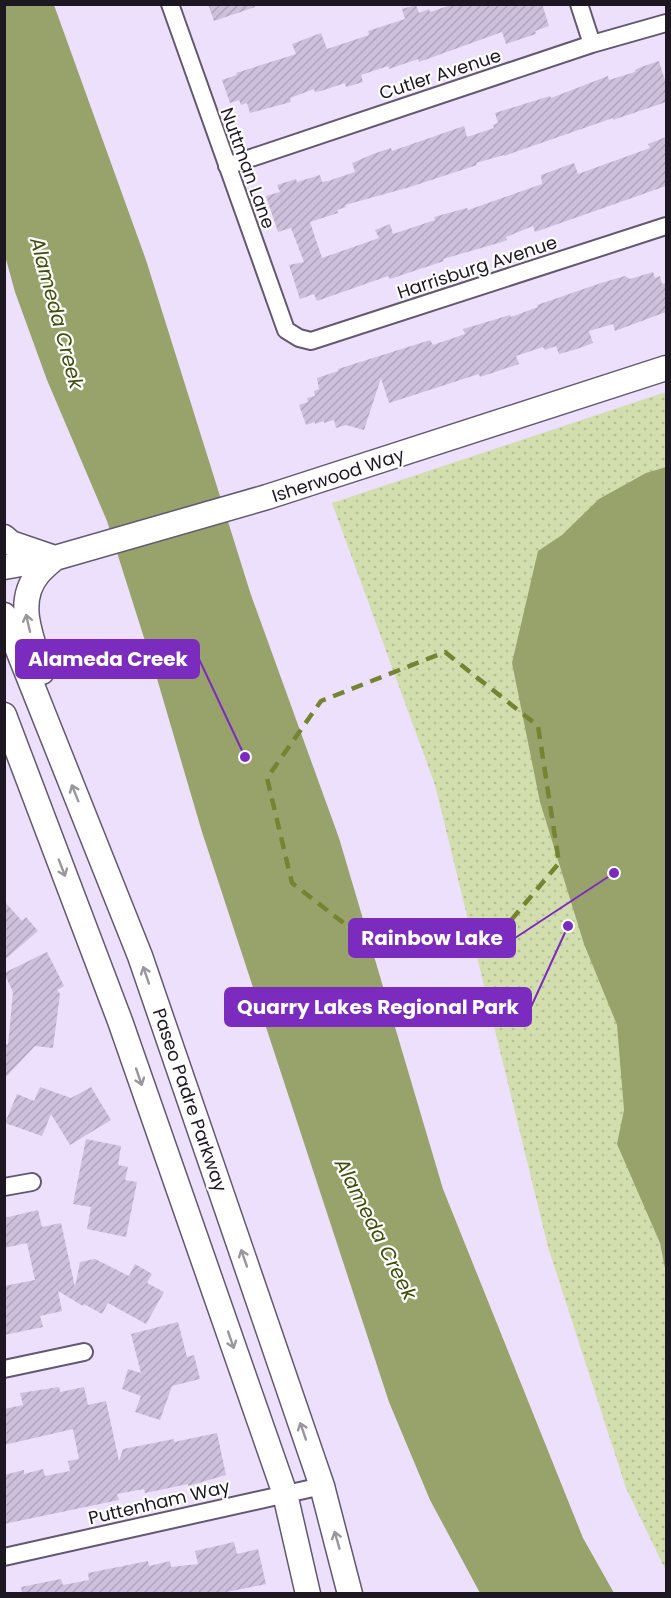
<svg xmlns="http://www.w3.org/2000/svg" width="671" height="1598" viewBox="0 0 671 1598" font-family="Poppins,sans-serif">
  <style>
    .park { fill: url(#park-dots) }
    .water { fill: #97a36b }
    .building { fill: url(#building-hatch) }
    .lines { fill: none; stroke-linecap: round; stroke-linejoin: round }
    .street-casing { stroke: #635870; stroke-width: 20 }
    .secondary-casing { stroke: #635870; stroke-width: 27 }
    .street { stroke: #fff; stroke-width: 16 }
    .secondary { stroke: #fff; stroke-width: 24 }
    .oneway { stroke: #99979b }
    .marked { fill: none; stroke: #758432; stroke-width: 4.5; stroke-dasharray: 12 8; stroke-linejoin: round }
    .labels { text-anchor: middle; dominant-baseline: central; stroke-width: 4.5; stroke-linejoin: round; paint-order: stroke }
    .street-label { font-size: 18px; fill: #1c1721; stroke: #fff }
    .water-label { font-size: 20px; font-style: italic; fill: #424d0a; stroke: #fff }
    .leader { fill: none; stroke: #7b2cbf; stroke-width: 2 }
    .callout-dot { fill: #7b2cbf; stroke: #fff; stroke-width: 2 }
    .callout { fill: #7b2cbf; stroke: #7b2cbf; stroke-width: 2 }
    .callout-label { font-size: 20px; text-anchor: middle; font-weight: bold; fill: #fff }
  </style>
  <defs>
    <pattern id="park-dots" width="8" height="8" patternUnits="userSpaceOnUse" patternTransform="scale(1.5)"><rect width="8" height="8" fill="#d3deae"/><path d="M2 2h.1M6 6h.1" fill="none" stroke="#b5be95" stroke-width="1.8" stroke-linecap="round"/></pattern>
    <pattern id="building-hatch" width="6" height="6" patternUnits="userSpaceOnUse" patternTransform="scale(1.5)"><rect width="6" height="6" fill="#cdc0dc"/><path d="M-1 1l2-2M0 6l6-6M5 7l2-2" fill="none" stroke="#afa4bc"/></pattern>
  </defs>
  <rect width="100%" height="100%" fill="#ede0fd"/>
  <path class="park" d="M666 392V1571L626 1488 548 1247 435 785 332 503Z"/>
  <path class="water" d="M4 5H54L146 260 251 595 339 838 443 1189 583 1538 614 1593H480L430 1500 389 1402 202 832 158 682 107 521 47 380 15 292 4 252Z
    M666 467V1273L660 1243 617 1144 624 1110 617 1025 584 944 540 802 512 663 538 551 562 535 599 499 646 473Z"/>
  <path class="building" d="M208 4H255V7L214 21Z
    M454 4H542L549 26 535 31 536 34 506 44 502 32 419 62 418 59 389 69 388 66 361 75 363 82 346 87 345 83 321 91 315 92 314 89 290 98 291 102 250 113 247 103 241 105 239 100 230 103 222 80 237 75 236 73 296 54 292 44 321 33 327 49 369 35 368 31 405 19 402 9 416 5 419 13 429 9 430 12Z
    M659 61 666 84V102L613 120V118L504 156V155L476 163 477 165 410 187 345 205 346 207 337 210 338 213 310 222 322 258 379 238 375 230 390 224 393 234 435 220 434 217 467 208 468 210 542 184 541 175 574 163 578 174 650 148 648 144 666 137V186L535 232 533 226 506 237 507 240 502 242 443 259 444 261 390 279 388 276 317 301 314 294 300 299 289 265 304 262 291 228 278 232 266 196 280 192 277 185 296 179 297 182 320 175 322 182 328 181 355 172 352 163 373 154 391 148 392 151 464 126 467 137 494 128 493 125 498 123 495 113 550 96 551 98 608 76 609 80 635 72V70L641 67Z
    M653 272 655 278 660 276 662 284 666 283V312L615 331 613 324 589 331 593 343 577 349 559 354 556 346 545 350 543 347 516 356 519 364 480 377 479 374 389 403 381 378 364 430 346 425 336 428 334 420 324 423V421L315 424V422L306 425 299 405 308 402 307 398 315 396 314 391 319 389 317 378 338 371V369L430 340 433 345 465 334 463 329 510 315 511 317 538 307 537 305 601 283 625 276 630 279Z
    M4 901 22 921 26 917 38 931 4 960Z
    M47 952 64 986 57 990 60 994 53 1048 35 1046 4 1079V1042L8 1045 13 992 4 973Z
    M40 1087 71 1098 91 1087 111 1120 70 1145 51 1114 42 1136 5 1123 17 1094 34 1101Z
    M86 1139 121 1146 118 1165 128 1167 125 1180 137 1182 126 1237 87 1229 91 1207 73 1204Z
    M38 1210 42 1227 61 1223 75 1287 80 1262 95 1259 129 1276 135 1264 152 1274 147 1283 164 1292 146 1324 108 1303 102 1314 84 1304 83 1306 58 1291 62 1311 40 1316 43 1327 4 1335V1286L35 1280 27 1243 4 1248V1218Z
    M178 1322 187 1357 194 1355 200 1379 172 1386 160 1420 135 1412 141 1396 122 1389 128 1369 141 1373 131 1334Z
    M59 1387 60 1392 84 1387 88 1405 106 1401 119 1461 123 1449 174 1439V1442L217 1433 226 1475 188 1486V1484L145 1493 144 1489 117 1494 119 1500 4 1524V1475L24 1470V1474L43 1469 45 1476 70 1471 68 1461 79 1459 73 1429 4 1445V1409L23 1405 20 1393Z
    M234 1542 237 1554 258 1549 266 1584 222 1593H22L21 1587 61 1579 63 1585 89 1580 88 1573 148 1561 149 1566 170 1561 171 1567 198 1564 195 1551Z"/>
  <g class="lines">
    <defs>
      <path id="street" d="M170 4 286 330 299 338 311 341 666 226
        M579 4 592 44
        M227 166 592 44 666 23
        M4 1187 32 1182
        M4 1369 84 1352
        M4 1557 322 1486"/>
      <path id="secondary" d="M4 537 11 543 52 557
        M4 567 55 558 267 497 666 368
        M4 615 140 956 322 1486 350 1594
        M42 672C33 640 14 603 38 574 43 568 49 563 55 558
        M4 715 120 1021 285 1494 308 1594"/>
    </defs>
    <use href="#street" class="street-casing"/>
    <use href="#secondary" class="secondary-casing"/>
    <use href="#street" class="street"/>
    <use href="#secondary" class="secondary"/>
  </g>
  <defs><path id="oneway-shaft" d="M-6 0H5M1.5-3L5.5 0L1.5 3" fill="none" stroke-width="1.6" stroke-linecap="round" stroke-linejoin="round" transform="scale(1.5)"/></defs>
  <g class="oneway">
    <use href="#oneway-shaft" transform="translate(28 623) rotate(-103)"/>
    <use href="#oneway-shaft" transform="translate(75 793) rotate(-112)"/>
    <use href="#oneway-shaft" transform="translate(62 868) rotate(69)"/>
    <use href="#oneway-shaft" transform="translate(146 975) rotate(-109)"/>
    <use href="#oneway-shaft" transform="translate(139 1077) rotate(71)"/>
    <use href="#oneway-shaft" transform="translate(244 1258) rotate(-109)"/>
    <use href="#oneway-shaft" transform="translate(231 1340) rotate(71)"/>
    <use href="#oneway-shaft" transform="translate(303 1431) rotate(-109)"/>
    <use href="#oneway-shaft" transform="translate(337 1540) rotate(-106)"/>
  </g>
  <path class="marked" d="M445 652 538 726 559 863 497 937 385 955 292 883 267 778 321 701Z"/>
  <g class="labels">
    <g class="street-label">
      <text transform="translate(440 74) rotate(-18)">Cutler Avenue</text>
      <text transform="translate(248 168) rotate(70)">Nuttman Lane</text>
      <text transform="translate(477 267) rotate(-18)">Harrisburg Avenue</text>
      <text transform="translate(338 475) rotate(-18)">Isherwood Way</text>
      <text transform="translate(190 1100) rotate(71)">Paseo Padre Parkway</text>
      <text transform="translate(159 1502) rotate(-13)">Puttenham Way</text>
    </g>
    <g class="water-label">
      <text transform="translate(57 313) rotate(75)">Alameda Creek</text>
      <text transform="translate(376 1229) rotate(63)">Alameda Creek</text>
    </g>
  </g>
  <path class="leader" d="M245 757L199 659M614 873L515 938M568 926L531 1007"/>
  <g class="callout-dot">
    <circle cx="245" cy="757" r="6"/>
    <circle cx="614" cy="873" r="6"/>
    <circle cx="568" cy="926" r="6"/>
  </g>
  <g class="callout">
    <rect x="16" y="640" width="183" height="38" rx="6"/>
    <rect x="349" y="919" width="166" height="38" rx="6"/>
    <rect x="225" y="988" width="306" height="38" rx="6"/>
  </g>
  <g class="callout-label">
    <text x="108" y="666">Alameda Creek</text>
    <text x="432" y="945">Rainbow Lake</text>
    <text x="378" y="1014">Quarry Lakes Regional Park</text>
  </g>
  <rect width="671" height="1598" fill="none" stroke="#1c1721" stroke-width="12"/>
</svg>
